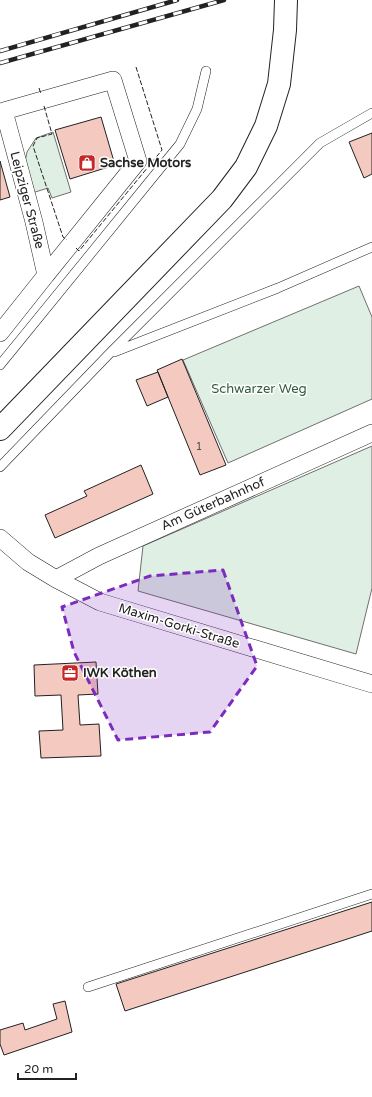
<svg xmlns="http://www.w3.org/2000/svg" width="372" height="1097" viewBox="0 0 372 1097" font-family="'Varela Round',sans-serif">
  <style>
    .green { fill: #e0efe3; stroke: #6f6f6f }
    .building { fill: #f3c9c0; stroke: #222 }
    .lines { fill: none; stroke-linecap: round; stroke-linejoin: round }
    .lane-casing { stroke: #222; stroke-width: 10 }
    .street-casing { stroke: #222; stroke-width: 18 }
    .secondary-casing { stroke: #222; stroke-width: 24 }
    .lane { stroke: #fff; stroke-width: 9 }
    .street { stroke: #fff; stroke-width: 17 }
    .secondary { stroke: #fff; stroke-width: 22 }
    .rail-casing { stroke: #222; stroke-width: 4.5 }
    .rail { stroke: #fff; stroke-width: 3; stroke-dasharray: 9; stroke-linecap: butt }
    .fence { stroke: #222; stroke-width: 1; stroke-dasharray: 5 2; stroke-linecap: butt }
    .marked { fill: #7b2cbf; fill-opacity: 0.2; stroke: #7b2cbf; stroke-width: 3; stroke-dasharray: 8 5; stroke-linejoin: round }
    .labels { text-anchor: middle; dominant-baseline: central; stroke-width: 3; stroke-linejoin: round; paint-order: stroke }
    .number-label { font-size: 11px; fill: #564c4a }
    .poi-label { font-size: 13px; font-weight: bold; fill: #222; stroke: #fff; text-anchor: start }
    .street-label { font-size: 13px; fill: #222; stroke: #fff }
    .park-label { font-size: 13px; fill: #2f5e38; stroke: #fff }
  </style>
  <rect width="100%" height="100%" fill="#fff"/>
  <path class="green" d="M53 132 71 192 52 198 48 188 32 193 24 167 27 152 36 138Z
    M359 286 372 317V399L228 463 183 360Z
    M372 446V588L356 654 138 591 143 546Z"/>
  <path class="building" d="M101 117 115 165 70 179 55 130Z
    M372 133V174L364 178 349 142Z
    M0 161 10 197 0 200Z
    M182 359 226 465 200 475 157 370Z
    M158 372 168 397 147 406 136 380Z
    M141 465 153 494 55 538 45 515 87 496 84 491Z
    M96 662 98 694 78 695 80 725 99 724 101 756 41 758 39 731 63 730 61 695 35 696 34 665Z
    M372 902V931L125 1011 116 984Z
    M65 1001 72 1032 4 1055 0 1044V1030L23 1023 25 1030 57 1019 53 1004Z"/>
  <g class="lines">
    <defs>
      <path id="lane" d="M114 352 278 288 372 247
        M0 365 180 144 197 109 206 71
        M0 467 110 353 320 143 372 113
        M88 987 372 894"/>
      <path id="street" d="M0 333 46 275 34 222 4 111 113 80 138 161 46 275
        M0 538 28 562 56 579 100 602 372 684
        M56 579 99 556 372 433"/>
      <path id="secondary" d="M0 429 222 199 246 167 266 126 279 84 285 30 286 0"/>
    </defs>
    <use href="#lane" class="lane-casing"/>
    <use href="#street" class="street-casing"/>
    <use href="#secondary" class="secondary-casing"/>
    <use href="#lane" class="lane"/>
    <use href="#street" class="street"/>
    <use href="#secondary" class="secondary"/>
    <defs>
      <path id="rail" d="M0 51 177 0
        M0 63 224 0"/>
    </defs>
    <use href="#rail" class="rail-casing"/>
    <use href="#rail" class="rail"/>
    <path class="fence" d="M39 88 41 94
      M44 106 52 134 37 138 33 146 63 237 67 240
      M76 248 79 251 162 150 136 67"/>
  </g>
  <path class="marked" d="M223 570 257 666 210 732 118 740 74 652 62 607 150 576Z"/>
  <defs>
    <symbol id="shop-square" viewBox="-11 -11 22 22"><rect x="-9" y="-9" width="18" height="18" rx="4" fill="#c62828" stroke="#fff"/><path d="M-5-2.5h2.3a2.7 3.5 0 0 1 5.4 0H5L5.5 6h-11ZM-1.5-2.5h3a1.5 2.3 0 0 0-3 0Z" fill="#fff"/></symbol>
    <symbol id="office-square" viewBox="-11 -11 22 22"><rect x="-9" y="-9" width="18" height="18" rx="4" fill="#c62828" stroke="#fff"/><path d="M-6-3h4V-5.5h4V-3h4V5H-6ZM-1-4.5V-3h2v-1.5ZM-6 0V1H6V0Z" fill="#fff"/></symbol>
  </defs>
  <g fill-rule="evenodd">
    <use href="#shop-square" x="77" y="153" width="20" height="20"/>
    <use href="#office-square" x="60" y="663" width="20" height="20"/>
  </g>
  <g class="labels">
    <g class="number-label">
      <text x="199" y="446">1</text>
    </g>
    <g class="poi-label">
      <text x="100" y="163">Sachse Motors</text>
      <text x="83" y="673">IWK Köthen</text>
    </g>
    <g class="street-label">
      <text transform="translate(27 200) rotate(75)">Leipziger Straße</text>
      <text transform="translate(213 504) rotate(-24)">Am Güterbahnhof</text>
      <text transform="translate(179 626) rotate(17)">Maxim-Gorki-Straße</text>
    </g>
    <g class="park-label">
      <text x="259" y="389">Schwarzer Weg</text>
    </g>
  </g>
  <path d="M18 1073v6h58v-6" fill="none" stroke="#222222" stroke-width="2"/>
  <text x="24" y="1073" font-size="12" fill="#222222" stroke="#ffffff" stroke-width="3" paint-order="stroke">20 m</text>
</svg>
